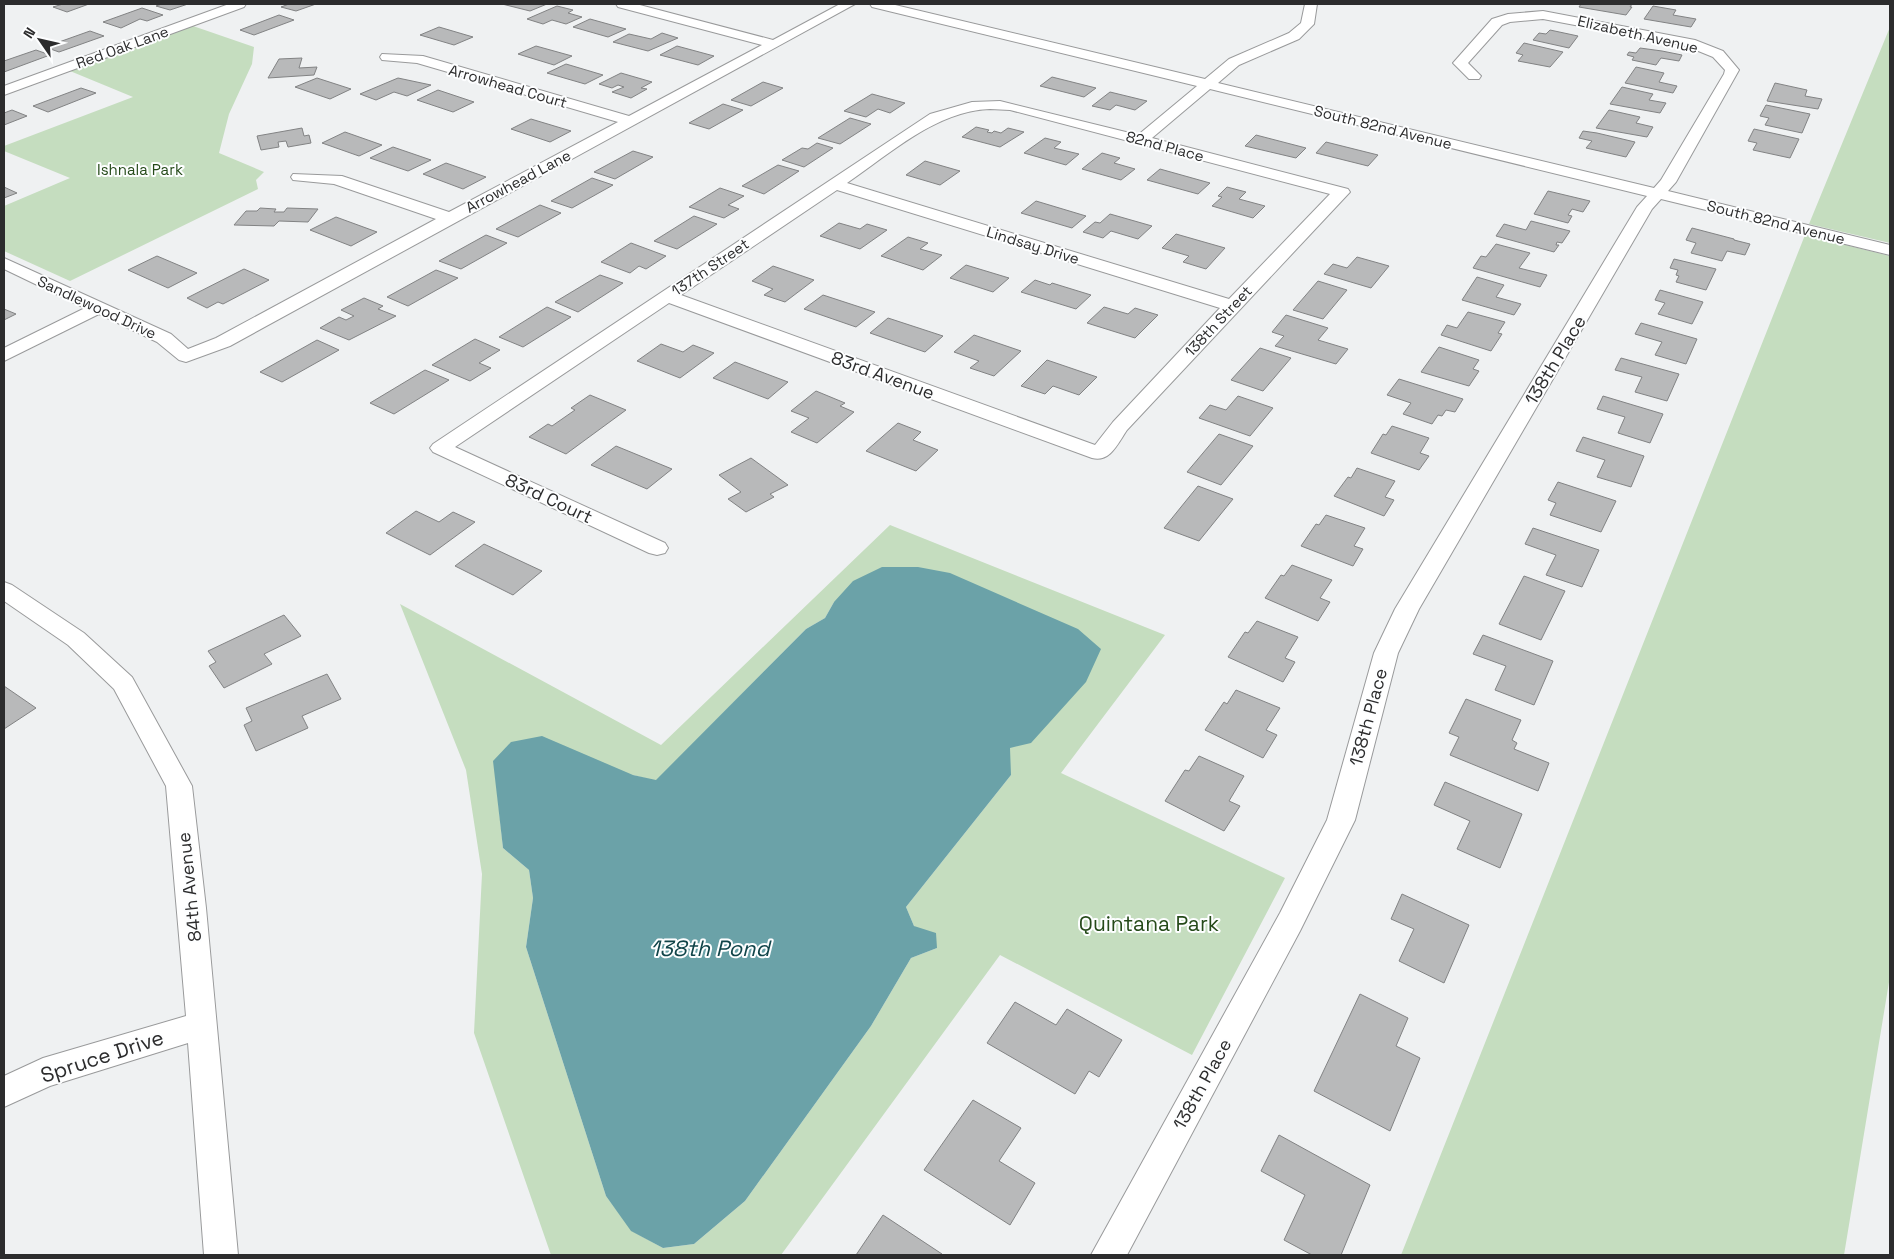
<svg xmlns="http://www.w3.org/2000/svg" width="1894" height="1259" viewBox="0 0 1894 1259" font-family="'Space Grotesk',sans-serif">
  <style>
    .green { fill: #c5ddbf; fill-rule: evenodd }
    .water { fill: #6ba2a8 }
    .building { fill: #b8b9ba; stroke: #828384 }
    .lines { fill: none; stroke-linecap: round; stroke-linejoin: round }
    .minor-casing { stroke: #999a9b; stroke-width: 2 }
    .minor { fill: #fff; fill-rule: evenodd }
    .labels { text-anchor: middle; dominant-baseline: central; stroke-width: 4; stroke-linejoin: round; paint-order: stroke }
    .far-street-label { font-size: 15px; fill: #2c2c2d; stroke: #fdfeff }
    .far-park-label { font-size: 15px; fill: #254a19; stroke: #fdfeff }
    .street-label { font-size: 18px; fill: #2c2c2d; stroke: #fdfeff }
    .near-park-label { font-size: 21px; fill: #254a19; stroke: #fdfeff }
    .near-street-label { font-size: 21px; fill: #2c2c2d; stroke: #fdfeff }
    .near-water-label { font-size: 22px; font-style: italic; fill: #104449; stroke: #fdfeff }
  </style>
  <rect width="100%" height="100%" fill="#eff1f2"/>
  <path class="green" d="M193 26 254 47 252 64 229 114 219 153 264 172 256 180 258 189 70 281 4 251V206L70 178 4 151V146L133 97 70 71Z
    M1890 27V243L1809 224Z
    M1805 235 1890 256V976L1844 1255H1401Z
    M890 525 1165 635 1061 773 1285 878 1192 1055 1000 955 781 1255H551L474 1033 482 874 466 770 400 604 661 745ZM834 602 1011 775 906 907 914 926 937 948 911 958 871 1026 745 1201 694 1244 663 1248 632 1231 606 1196 526 947 533 898 529 870 503 848 494 762 633 775 656 781 806 629 825 618Z"/>
  <path class="water" d="M882 567H918L950 573 1078 629 1101 649 1086 682 1031 743 1010 748 1011 775 906 907 914 926 936 933 937 948 911 958 871 1026 745 1201 694 1244 663 1248 631 1231 606 1196 526 947 533 898 529 870 503 848 493 761 511 742 542 736 633 775 656 780 806 629 825 618 834 602 853 581Z"/>
  <path class="building" d="M63 4H89L67 12 53 7Z
    M162 4H188L170 10 156 6Z
    M289 4H316L296 11 281 7Z
    M502 4H547L530 11Z
    M1581 4H1632L1630 7H1632L1626 15 1579 7Z
    M557 6 573 10 568 13 582 17 566 24 552 20 543 24 527 19Z
    M1653 6 1676 10 1673 15 1696 19 1691 27 1644 19Z
    M142 8 163 15 147 21 140 19 121 28 103 22Z
    M279 15 294 20 254 35 240 30Z
    M590 19 626 29 608 37 573 27Z
    M439 27 473 37 454 45 420 35Z
    M1550 30 1578 36 1569 48 1533 40 1539 33 1546 34Z
    M90 31 104 36 59 52 45 47Z
    M662 33 678 38 648 51 613 42 629 34 651 39Z
    M1524 43 1563 52 1550 67 1518 61 1523 55 1516 53Z
    M536 46 572 56 554 65 518 54Z
    M677 46 714 56 698 65 660 55Z
    M1640 48 1662 51 1682 55 1679 61 1661 58 1656 65 1632 60 1634 57 1627 55 1629 52 1636 53Z
    M36 50 50 55 4 72V61Z
    M302 58 299 68 317 67 314 75 268 78 279 59Z
    M566 64 603 75 585 84 547 73Z
    M1636 67 1664 73 1659 82 1677 86 1673 93 1625 83Z
    M621 73 652 82 641 88 647 89 631 98 612 92 624 87 618 85 612 88 599 84Z
    M1052 77 1096 88 1084 97 1040 86Z
    M317 78 351 89 330 99 295 87Z
    M398 78 431 85 407 96 394 92 376 100 360 94Z
    M763 82 783 88 751 106 731 100Z
    M1775 83 1807 90 1805 96 1822 99 1818 109 1767 101Z
    M1622 87 1653 94 1649 100 1666 103 1660 113 1610 104Z
    M81 88 96 93 48 112 33 106Z
    M438 90 474 102 453 112 417 100Z
    M1110 92 1147 101 1135 110 1116 105 1110 110 1092 106Z
    M872 94 905 103 890 113 878 109 866 117 844 111Z
    M723 104 743 110 709 129 689 123Z
    M1766 105 1810 114 1802 133 1765 125 1769 118 1760 116Z
    M12 110 27 116 4 125V113Z
    M1609 110 1640 117 1636 123 1653 127 1647 137 1596 128Z
    M850 118 871 124 840 144 818 138Z
    M531 119 571 131 550 142 511 129Z
    M976 127 989 130 987 132 992 133 994 131 1001 133 1008 128 1024 132 1000 147 962 137Z
    M302 128 304 136 309 135 311 143 288 147 286 141 278 142 279 147 261 150 257 136Z
    M1754 129 1799 139 1790 158 1753 150 1757 143 1748 141Z
    M1583 131 1597 133 1635 142 1626 157 1586 148 1592 141 1579 138Z
    M345 132 382 145 359 156 322 143Z
    M1256 135 1306 148 1296 158 1245 146Z
    M1045 138 1061 142 1054 148 1079 154 1066 165 1024 153Z
    M1326 142 1378 155 1368 166 1316 153Z
    M817 143 833 148 804 167 782 160 802 148 808 149Z
    M393 147 431 160 408 171 370 158Z
    M633 151 653 157 615 179 594 172Z
    M1102 153 1120 158 1114 163 1135 169 1121 180 1082 169Z
    M925 161 960 171 940 185 906 175Z
    M446 163 486 177 463 189 423 174Z
    M778 165 799 171 764 194 742 186Z
    M1160 169 1210 183 1198 194 1147 180Z
    M592 178 613 185 572 208 551 201Z
    M4 187 17 193 4 198Z
    M1227 187 1246 192 1239 199 1265 206 1253 218 1212 206 1222 197 1218 196Z
    M720 188 744 196 728 205 739 209 724 218 689 207Z
    M1548 191 1590 201 1583 212 1572 209 1568 215 1572 216 1568 223 1534 214Z
    M1036 201 1086 216 1072 228 1021 213Z
    M540 205 561 213 518 237 496 229Z
    M260 208 276 209 274 212H284L287 208 318 209 308 222 279 221 274 226 234 225 246 211H257Z
    M1110 214 1152 226 1138 239 1111 231 1103 238 1083 232 1095 222 1100 223Z
    M694 216 717 224 677 249 654 241Z
    M336 217 377 232 351 246 310 230Z
    M1531 221 1570 231 1562 243 1557 242 1556 245H1559L1554 252 1496 236 1504 224 1526 230Z
    M839 223 860 229 867 224 887 230 860 249 820 236Z
    M1692 228 1734 239V240L1750 244 1745 255 1727 251 1722 261 1691 253 1696 243 1686 240Z
    M1176 234 1225 248 1206 269 1183 262 1189 256 1162 248Z
    M486 235 507 243 461 269 439 261Z
    M908 237 928 243 920 249 942 255 923 270 881 256Z
    M631 243 666 256 646 269 639 266 630 273 601 262Z
    M1496 244 1530 253 1519 268 1547 275 1540 287 1473 268 1481 256 1486 257Z
    M157 256 197 273 168 288 128 270Z
    M1357 257 1389 266 1371 288 1324 274 1333 264 1347 268Z
    M1674 259 1716 269 1706 290 1676 282 1679 276 1676 275 1678 270 1670 268Z
    M966 265 1009 278 993 292 950 278Z
    M773 266 814 280 785 302 764 295 773 289 752 281Z
    M244 269 269 280 223 304 218 302 207 308 187 298Z
    M436 270 458 278 408 306 387 297Z
    M600 275 623 283 578 312 555 302Z
    M1477 277 1504 285 1496 297 1521 304 1514 315 1462 300Z
    M1035 280 1050 285 1052 283 1091 295 1076 309 1021 292Z
    M1318 281 1347 290 1323 319 1293 310Z
    M1660 290 1703 302 1692 324 1658 314 1665 303 1655 300Z
    M823 295 875 312 856 327 804 309Z
    M364 298 383 306 378 309 396 316 349 340 320 328 339 317 346 320 354 316 341 310Z
    M547 307 571 317 523 347 499 337Z
    M1104 307 1128 314 1135 308 1158 315 1135 338 1087 323Z
    M4 309 16 314 4 320Z
    M1468 312 1505 322 1498 333 1502 334 1491 351 1441 335 1447 325 1457 328Z
    M1286 315 1328 328 1318 340 1348 349 1336 364 1275 346 1284 336 1272 332Z
    M888 318 943 336 925 352 870 333Z
    M1641 323 1697 339 1686 364 1655 355 1662 342 1635 334Z
    M974 335 1021 351 994 376 970 368 979 361 954 352Z
    M475 339 500 350 479 363 491 368 470 381 432 365Z
    M317 340 339 350 282 382 260 372Z
    M661 344 683 352 693 345 714 353 680 378 637 361Z
    M1439 347 1479 360 1473 369 1479 371 1469 386 1421 372Z
    M1260 348 1291 358 1263 391 1231 380Z
    M1621 358 1679 374 1667 401 1635 392 1642 377 1615 370Z
    M1047 360 1097 377 1079 395 1053 386 1045 394 1021 386Z
    M735 362 788 382 768 399 713 378Z
    M425 370 449 380 394 414 370 403Z
    M1399 379 1463 399 1455 412 1446 410 1442 416 1438 415 1432 424 1403 414 1411 403 1387 395Z
    M816 391 845 403 840 406 854 412 817 443 791 432 809 418 791 411Z
    M590 395 626 410 566 454 529 437 548 424 552 426 575 410 571 408Z
    M1238 396 1273 408 1250 436 1199 418 1210 405 1226 410Z
    M1603 396 1663 414 1650 443 1618 433 1625 417 1597 409Z
    M898 423 921 432 913 440 938 450 916 471 866 451Z
    M1392 426 1429 438 1420 453 1429 456 1419 470 1371 453 1383 434 1386 435Z
    M1219 434 1253 446 1221 485 1187 472Z
    M1583 437 1644 456 1631 487 1597 477 1605 460 1576 451Z
    M616 446 672 469 647 489 591 465Z
    M751 458 788 485 770 494 774 497 746 512 728 499 741 492 719 475Z
    M1357 468 1395 481 1385 497 1394 500 1384 516 1334 496 1348 477 1351 478Z
    M1558 482 1616 501 1601 532 1550 515 1556 503 1548 500Z
    M1198 486 1233 499 1199 541 1164 528Z
    M416 511 439 522 453 512 475 522 430 555 386 533Z
    M1326 515 1365 528 1354 546 1363 549 1353 566 1301 546 1316 524 1319 525Z
    M1533 528 1599 550 1582 587 1546 575 1556 555 1525 544Z
    M484 544 542 571 513 595 455 566Z
    M1292 565 1332 580 1320 598 1330 602 1318 621 1265 598 1281 575 1284 576Z
    M1524 576 1565 591 1541 640 1499 624Z
    M284 615 301 636 264 654 272 664 224 688 209 666 216 662 208 651Z
    M1257 621 1298 637 1285 658 1295 662 1283 682 1228 657 1245 632 1248 633Z
    M1483 635 1553 661 1534 705 1495 690 1506 666 1473 654Z
    M327 674 341 699 302 716 308 728 256 751 244 725 252 721 246 708Z
    M4 686 36 708 4 729Z
    M1236 690 1280 708 1266 730 1277 735 1263 758 1205 730 1224 702 1227 704Z
    M1466 699 1521 720 1512 740 1517 743 1514 749 1549 763 1538 791 1450 755 1459 737 1449 733Z
    M1199 756 1244 776 1229 801 1240 806 1224 831 1165 801 1185 770 1189 771Z
    M1445 782 1522 814 1500 868 1457 849 1470 821 1434 805Z
    M1402 894 1469 925 1444 983 1399 961 1414 929 1391 919Z
    M1360 994 1408 1018 1396 1046 1420 1058 1390 1131 1314 1091Z
    M1015 1002 1056 1025 1067 1009 1122 1040 1099 1077 1089 1071 1075 1094 987 1043Z
    M973 1100 1021 1128 999 1161 1035 1183 1010 1225 924 1170Z
    M1279 1135 1370 1185 1341 1255H1312L1284 1240 1305 1195 1261 1171Z
    M883 1215 942 1254V1255H856Z"/>
  <g class="lines">
    <defs>
      <path id="minor" d="M229 4H246L244 7 4 95V86Z
        M616 4H636L773 40 840 4H855L230 346 186 362 179 360 157 342 99 314 4 361V348L85 308 4 269V258L171 334 188 349 216 338 436 219 334 184 293 180 291 177 293 174 342 176 449 212 618 122 417 63 382 60 380 57 382 54 423 56 629 116 762 45 618 7Z
        M870 4H891L1205 79 1229 59 1289 33 1301 23 1305 4H1317L1314 24 1299 39 1239 65 1218 83 1654 188 1661 180 1724 74 1725 70 1713 57 1686 46 1543 19 1510 22 1502 25 1468 63 1481 76 1479 79H1469L1453 63 1492 19 1508 14 1543 11 1695 40 1723 51 1739 70 1676 182 1668 191 1890 245V255L1661 199 1652 209 1419 609 1398 653 1355 820 1300 931 1127 1255H1091L1280 913 1327 820 1374 653 1395 609 1637 207 1647 196 1210 89 1152 138 1348 189 1350 192 1127 430C1118 443 1110 463 1092 458L669 303 455 447 665 543 668 548 665 553 657 555 649 553 433 452 430 448 433 444 930 114 972 102 1000 101 1138 135 1197 86 872 7ZM990 109 1010 110 1330 194 1229 299 847 183C891 153 936 111 990 109ZM837 190 1220 308 1113 422 1095 445 681 295Z
        M4 582 12 585 84 633 132 677 192 786 206 908 238 1255H204L188 1043 50 1086 4 1107V1076L43 1058 186 1016 166 786 114 689 68 645 4 601Z"/>
    </defs>
    <use href="#minor" class="minor-casing"/>
    <use href="#minor" class="minor"/>
  </g>
  <g class="labels">
    <g class="far-street-label">
      <text transform="translate(1638 34) rotate(13)">Elizabeth Avenue</text>
      <text transform="translate(122 47) rotate(-20)">Red Oak Lane</text>
      <text transform="translate(508 86) rotate(16)">Arrowhead Court</text>
      <text transform="translate(1383 127) rotate(14)">South 82nd Avenue</text>
      <text transform="translate(1165 146) rotate(15)">82nd Place</text>
      <text transform="translate(518 181) rotate(-28)">Arrowhead Lane</text>
      <text transform="translate(1776 222) rotate(14)">South 82nd Avenue</text>
      <text transform="translate(1033 245) rotate(17)">Lindsay Drive</text>
      <text transform="translate(710 267) rotate(-34)">137th Street</text>
      <text transform="translate(97 307) rotate(25)">Sandlewood Drive</text>
      <text transform="translate(1218 321) rotate(-47)">138th Street</text>
    </g>
    <g class="far-park-label">
      <text x="140" y="169">Ishnala Park</text>
    </g>
    <g class="street-label">
      <text transform="translate(1555 360) rotate(-59)">138th Place</text>
      <text transform="translate(883 375) rotate(20)">83rd Avenue</text>
      <text transform="translate(549 498) rotate(25)">83rd Court</text>
      <text transform="translate(1368 717) rotate(-75)">138th Place</text>
      <text transform="translate(189 887) rotate(-96)">84th Avenue</text>
      <text transform="translate(1202 1084) rotate(-61)">138th Place</text>
    </g>
    <g class="near-park-label">
      <text x="1149" y="923">Quintana Park</text>
    </g>
    <g class="near-street-label">
      <text transform="translate(102 1056) rotate(-18)">Spruce Drive</text>
    </g>
    <g class="near-water-label">
      <text x="710" y="948">138th Pond</text>
    </g>
  </g>
  <rect width="1894" height="1259" fill="none" stroke="#2c2c2d" stroke-width="10"/>
  <g transform="translate(40 40) rotate(304)" stroke="#fdfeff" stroke-width="4" paint-order="stroke">
  <path d="M0-4L9 19L0 12L-9 19Z" fill="#2c2c2d"/>
  <text y="-8" font-size="14" font-weight="bold" text-anchor="middle" fill="#2c2c2d">N</text>
  </g>
</svg>
